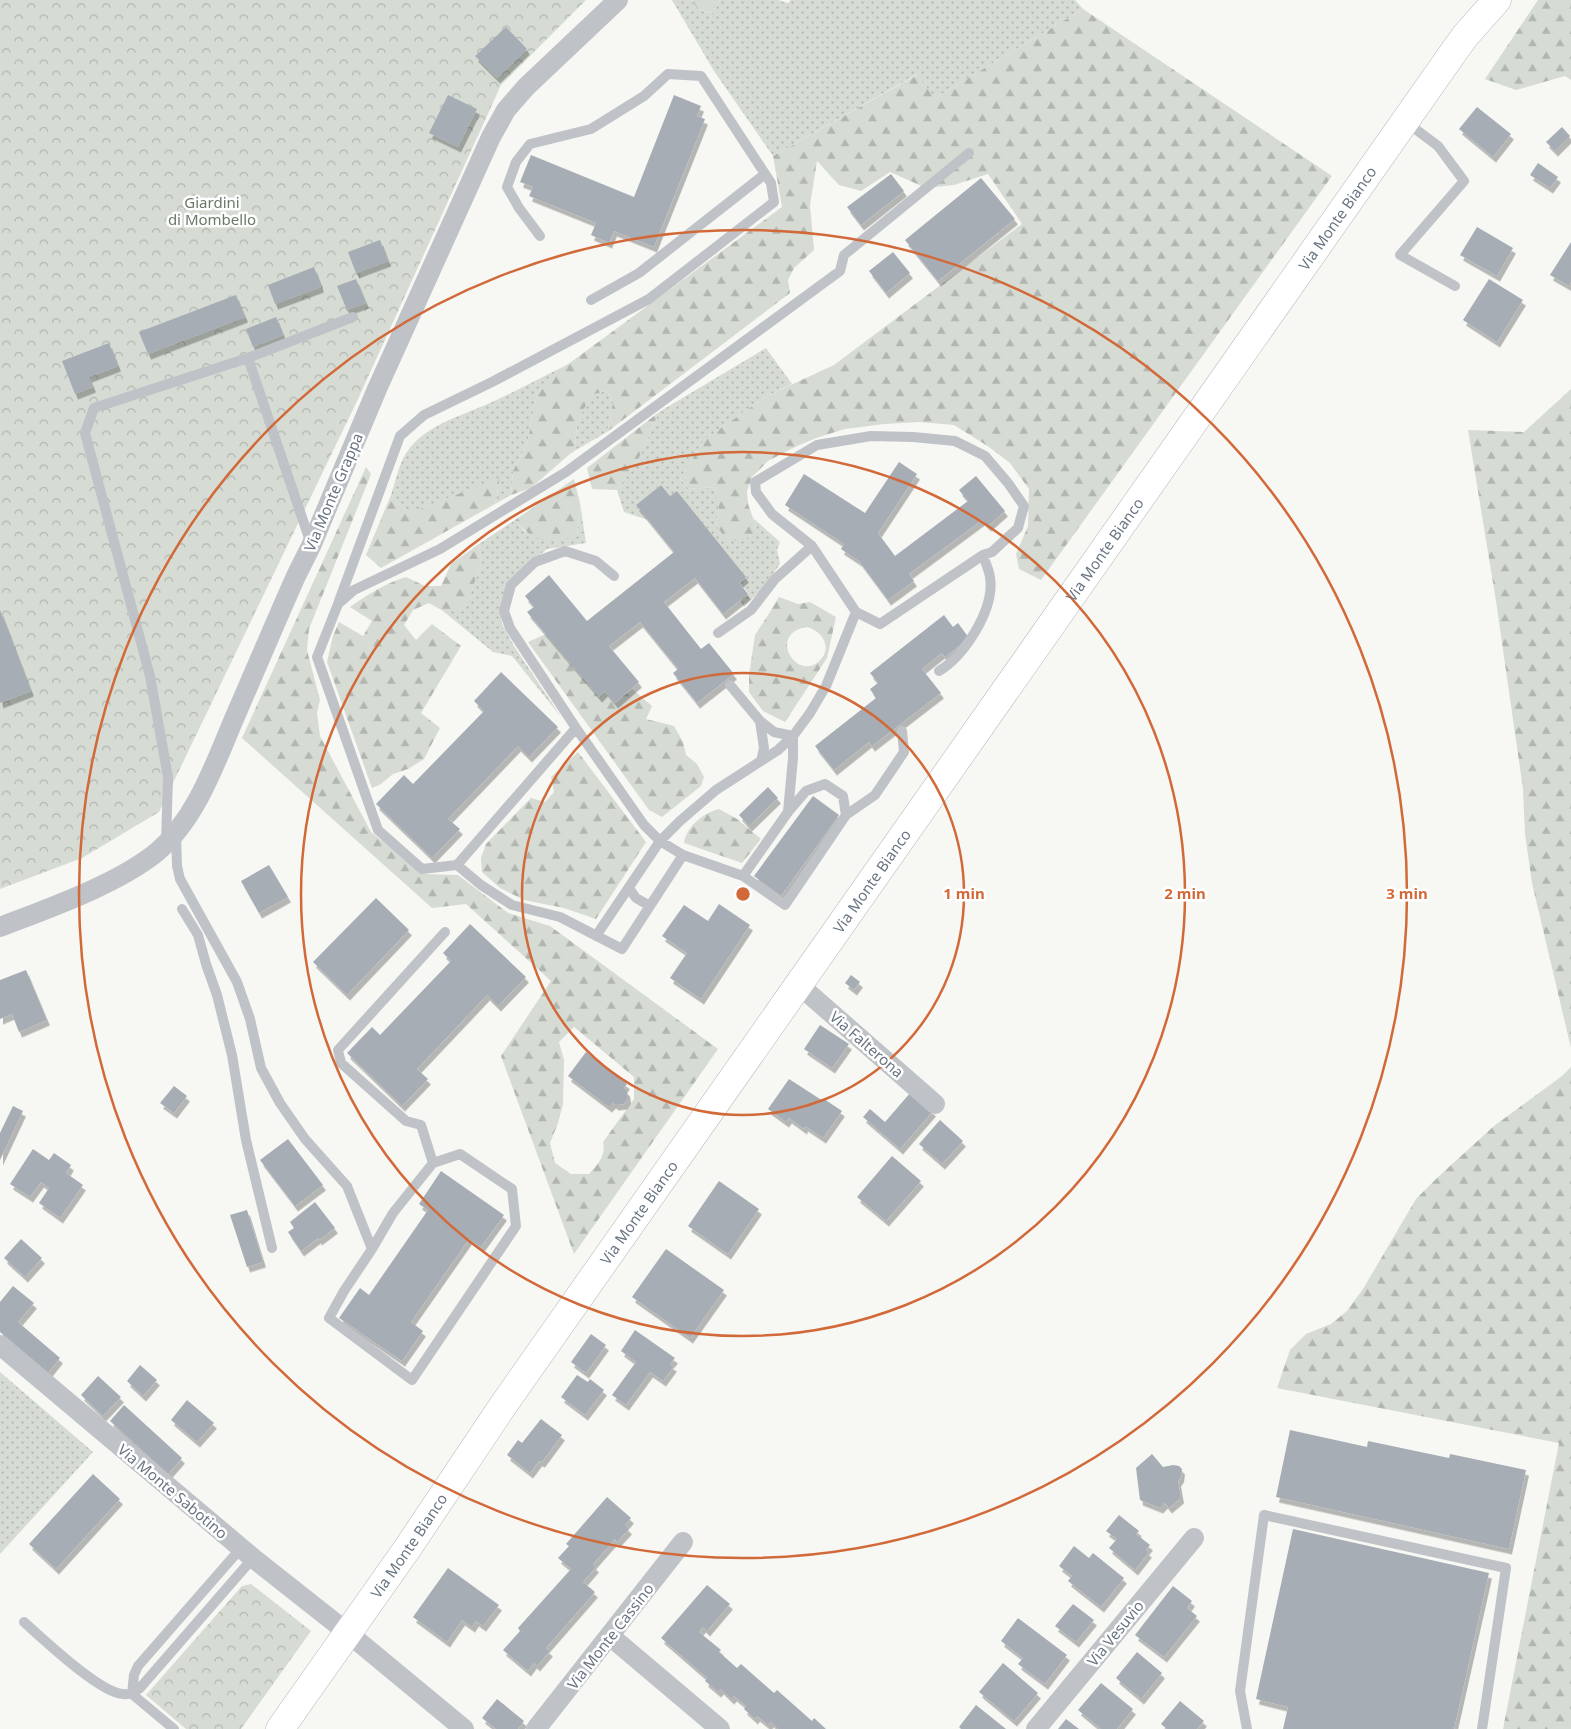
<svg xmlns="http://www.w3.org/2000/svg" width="1571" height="1729" viewBox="0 0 1571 1729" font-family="'Noto Sans',sans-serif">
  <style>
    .grass { fill: url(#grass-dots) }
    .forest { fill: url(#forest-firs); fill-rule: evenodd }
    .park { fill: url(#park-crowns) }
    .building { fill: #a7adb4; filter: url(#shadow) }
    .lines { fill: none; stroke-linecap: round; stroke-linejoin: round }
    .primary-casing { stroke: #b2b6ba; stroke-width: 29 }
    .lane { stroke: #bfc2c6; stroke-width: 10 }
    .street { stroke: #bfc2c6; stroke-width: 20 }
    .primary { stroke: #fff; stroke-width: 28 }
    .ring { fill: none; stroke: #d26939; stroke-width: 2.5 }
    .labels { text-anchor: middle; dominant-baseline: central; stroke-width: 5; stroke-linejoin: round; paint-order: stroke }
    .park-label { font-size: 15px; fill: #697a67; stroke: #fff }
    .street-label { font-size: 15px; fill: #697582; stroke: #fff }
    .centre { fill: #d26939; stroke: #fff; stroke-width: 2.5 }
    .ring-label { font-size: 15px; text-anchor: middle; font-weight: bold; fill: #d26939; stroke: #fff; stroke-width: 5; stroke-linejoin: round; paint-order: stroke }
  </style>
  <defs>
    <pattern id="grass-dots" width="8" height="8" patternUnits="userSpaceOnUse" patternTransform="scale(1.25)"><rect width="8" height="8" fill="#d6dbd4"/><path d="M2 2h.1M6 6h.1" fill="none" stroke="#b2b6b1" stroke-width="1.8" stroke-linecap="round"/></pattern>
    <pattern id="forest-firs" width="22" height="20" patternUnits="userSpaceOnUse" patternTransform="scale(1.25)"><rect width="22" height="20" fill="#d6dbd4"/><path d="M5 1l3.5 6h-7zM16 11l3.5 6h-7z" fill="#b2b6b1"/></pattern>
    <pattern id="park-crowns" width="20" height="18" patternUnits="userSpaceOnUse" patternTransform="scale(1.25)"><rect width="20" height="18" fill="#d6dbd4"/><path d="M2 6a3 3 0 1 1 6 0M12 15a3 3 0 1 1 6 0" fill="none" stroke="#b2b6b1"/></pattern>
    <filter id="shadow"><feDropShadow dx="3" dy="5.5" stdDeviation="0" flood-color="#0004"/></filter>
  </defs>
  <rect width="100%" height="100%" fill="#f7f7f4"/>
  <path class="grass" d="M672 0H690L700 10 713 13 720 0H778L788 3 791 0H1075L1083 9 935 98 916 75 773 156 714 71Z
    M766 348 792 384 767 396 704 440 680 479 689 489 716 487 719 509 716 526 758 532 753 518 780 542 777 550 780 564 763 588 744 607 740 600 748 593 739 583 746 577 677 491 670 496 661 485 636 505 648 520 624 512 617 490 639 458 659 412Z
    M571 363 549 379 537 394 527 444 513 471 511 495 495 504 500 479 419 509H404L391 495C396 480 399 462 409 449 428 424 464 415 492 402 518 390 544 376 571 363Z
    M607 391 613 402 607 432 571 453 575 445 577 425 589 395Z
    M580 503 586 543 547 549 529 564 500 607 502 624 514 646 562 718 512 656 493 652 443 611 464 610 482 562 479 544 515 520 525 532 577 537Z
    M0 1372 93 1452 0 1554Z"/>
  <path class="forest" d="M690 0H720L713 13 700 10Z
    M1538 0H1571V80L1565 76 1516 90 1485 79Z
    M1083 9 1332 176 1041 580 1019 569 1016 554 1028 526 1029 489 1010 463 989 447 954 425 919 422 884 424 845 429 816 438 795 447 768 461 752 477 747 491 748 504 758 532 742 541 727 539 716 526 719 509 716 487 689 489 680 479 704 440 767 396 834 365 1022 224 988 174 954 185 926 188 890 172 861 191 839 185 817 161 810 205 814 250 794 268 788 280 790 293 607 432 613 402 607 391 590 395 577 425 575 445 571 453 531 488 511 495 513 471 527 444 537 394 548 379 782 207 773 156 917 75 935 98Z
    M1571 389V1048L1532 883 1525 834 1523 789 1496 601 1468 430 1524 432Z
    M659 412 639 458 617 490 592 489 587 468Z
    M366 467 371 474 309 629 307 650 320 700 317 713 320 736 371 832 424 874 458 875 508 913 550 926 718 1049 574 1254 501 1056 551 981 466 904 432 908 242 738ZM574 1027 634 1077V1099L603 1142C606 1156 598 1164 589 1174H571L555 1163 550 1143 558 1123 563 1104 564 1060 559 1042Z
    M500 478 495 504 381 568 366 555 391 495 404 509H419Z
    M574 479 580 503 577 537C547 540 537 546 515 520Z
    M479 544 482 562 464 611H443L429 603 413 610 404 625 416 640 432 624 461 646 421 713 440 728 424 759 408 769 393 774 381 784 372 788 327 662 333 636 339 622 363 636 372 621 350 607C367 595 386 583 406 577L425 586H441L451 564Z
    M779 597 798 604 810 602 836 617 827 658 785 722 763 711 749 692V675L755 635 770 612ZM806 627C820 630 832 644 822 658 800 686 765 635 806 627Z
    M546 634 599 697 605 691 615 703 632 689 652 706 646 719 674 726 683 742 686 755 697 764 704 777 701 786 662 817 649 810 528 642Z
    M578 752 646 842 596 919 564 908 524 900 500 888 482 872 481 858 486 844 531 798 545 802 554 792 551 777Z
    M719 809 737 819 761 839 742 863 684 843C687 826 703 813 719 809Z
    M1571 1067V1729H1503L1559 1443 1277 1388 1290 1350 1306 1334 1331 1324 1347 1311 1363 1289 1416 1199 1438 1177 1494 1126 1562 1076Z"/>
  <path class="park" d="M0 0H586L501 85 358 399 159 812 82 858 0 889Z
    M251 1584 311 1631 241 1729H186L146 1695 242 1586Z"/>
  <path class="building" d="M506 27 527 49 497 78 475 56Z
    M448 95 477 109 458 147 429 133Z
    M674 95 701 106 697 116 705 119 654 247 614 231 609 243 591 235 596 223 529 196 533 187 520 182 531 155 634 197Z
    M1477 107 1511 134 1493 157 1459 129Z
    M1562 127 1570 136 1555 151 1546 142Z
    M1538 163 1558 177 1550 188 1530 175Z
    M891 174 904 191 861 225 847 207Z
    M981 178 1015 219 938 281 905 240Z
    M1477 227 1513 248 1497 276 1460 255Z
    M380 240 388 261 356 273 348 252Z
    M1571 242V282L1569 286 1550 275Z
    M893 252 910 273 886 293 869 271Z
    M314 267 321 287 275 304 268 285Z
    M356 279 366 303 347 310 337 286Z
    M1489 279 1523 300 1497 342 1463 320Z
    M236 295 245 317 148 354 139 332Z
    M276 317 283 335 253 347 246 329Z
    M109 343 118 366 89 377 93 387 75 394 62 361Z
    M899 462 917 474 878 533 895 556 968 501 959 490 976 476 1005 511 988 526 982 520 909 574 914 581 888 600 859 561 841 549 844 544 785 505 804 474 865 513Z
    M661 485 670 496 677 491 746 577 739 583 748 594 723 614 695 578 664 602 701 649 709 643 734 674 697 703 673 673 678 669 640 622 609 646 639 682 615 703 605 691 599 697 527 612 534 607 525 596 549 575 587 621 674 552 636 505Z
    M0 610 31 691 0 703Z
    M944 615 953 627 958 623 969 638 945 657 942 653 922 669 941 693 872 746 869 742 834 770 815 746 876 698 870 689 878 683 870 673Z
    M501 672 558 727 529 757 518 746 448 819 460 829 432 858 376 804 404 775 413 784 484 711 474 701Z
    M768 787 778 798 749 826 739 815Z
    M813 796 839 815 781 896 754 876Z
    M269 865 288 897 259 913 241 881Z
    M376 898 409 930 347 995 313 962Z
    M719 904 750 925 701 999 670 978 687 953 662 936 684 905 708 921Z
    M470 924 526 977 498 1006 487 995 417 1069 428 1079 402 1106 347 1053 372 1027 380 1035 451 961 443 953Z
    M26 970 47 1020 19 1032 12 1014 0 1019V980Z
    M851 975 860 982 854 990 845 983Z
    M820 1025 849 1044 832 1068 804 1049Z
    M586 1052 627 1084 624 1088 627 1091 628 1098 624 1104 616 1105 613 1103 609 1107 568 1076Z
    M789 1079 823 1101 824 1099 842 1111 823 1138 805 1126 804 1129 789 1118 786 1122 768 1109Z
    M174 1086 187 1096 174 1113 160 1103Z
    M911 1092 933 1111 900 1149 863 1117 870 1109 885 1122Z
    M13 1106 23 1111 0 1160V1133Z
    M940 1120 963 1141 942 1164 919 1144Z
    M288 1139 323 1185 295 1206 260 1160Z
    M33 1149 49 1160 54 1153 71 1165 66 1173 83 1185 60 1218 39 1203 49 1188 41 1182 30 1197 10 1184Z
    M892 1156 921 1181 886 1221 857 1197Z
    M441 1171 504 1215 481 1247 469 1239 411 1322 423 1331 402 1361 339 1318 360 1288 369 1295 428 1210 419 1204Z
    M719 1181 759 1209 728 1254 688 1226Z
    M315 1202 335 1228 319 1240 318 1238 301 1251 288 1232 294 1228 290 1222Z
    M247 1210 263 1262 247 1267 230 1215Z
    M21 1239 42 1258 25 1277 4 1258Z
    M666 1249 724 1290 690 1338 632 1297Z
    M13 1286 34 1303 18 1322 60 1358 48 1373 0 1332V1302Z
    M635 1330 675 1358 670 1364 674 1366 663 1381 650 1372 626 1405 612 1395 636 1362 621 1351Z
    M591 1334 606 1345 586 1373 571 1362Z
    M140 1365 157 1380 143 1396 127 1381Z
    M577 1375 588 1382 590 1379 604 1390 585 1415 561 1397Z
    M98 1376 121 1397 103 1416 81 1395Z
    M187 1400 214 1423 197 1442 171 1420Z
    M124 1405 182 1458 168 1474 110 1421Z
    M541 1419 562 1435 542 1462 539 1461 530 1473 507 1455 518 1440 522 1443Z
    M1290 1430 1367 1447 1368 1441 1449 1458 1450 1454 1526 1470 1509 1549 1276 1497Z
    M1152 1454 1163 1467 1173 1465 1179 1466 1182 1469 1181 1477 1178 1481 1181 1498 1169 1508 1165 1503 1160 1508 1140 1500 1136 1468Z
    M93 1474 120 1499 56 1569 29 1544Z
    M607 1497 631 1518 625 1525 629 1529 617 1542 615 1539 593 1564 596 1567 583 1582 595 1592 546 1648 550 1651 537 1666 534 1663 528 1671 503 1650 520 1631 518 1628 571 1569 558 1558 569 1546 566 1544Z
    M1119 1515 1139 1531 1136 1534 1150 1545 1146 1550 1149 1552 1135 1570 1109 1548 1117 1539 1106 1531Z
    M1293 1529 1489 1573 1454 1729H1283L1288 1707 1256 1699Z
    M1074 1546 1089 1558 1093 1553 1124 1578 1101 1607 1068 1581 1072 1576 1059 1566Z
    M448 1568 499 1605 483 1626 476 1621 472 1627 462 1620 447 1642 413 1617Z
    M707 1585 730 1604 707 1631 703 1627 699 1632 721 1650 719 1652 737 1668 741 1664 774 1693 777 1690 812 1721 814 1718 826 1729H778L771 1722 768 1725 757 1716 755 1719 744 1709 746 1706 734 1696 731 1699 721 1689 718 1692 705 1681 707 1678 661 1638Z
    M1173 1586 1192 1601 1187 1608 1197 1616 1164 1657 1135 1635Z
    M1073 1604 1094 1620 1076 1642 1055 1626Z
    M1018 1618 1067 1655 1045 1684 1018 1664 1023 1658 1001 1641Z
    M1137 1652 1162 1673 1141 1699 1116 1678Z
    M1003 1663 1038 1693 1014 1721 979 1692Z
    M1101 1683 1133 1709 1117 1729H1101L1078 1710Z
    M497 1699 524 1721 518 1729H496L482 1718Z
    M1180 1701 1204 1721 1197 1729H1167L1161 1724Z
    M976 1705 1006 1729H961L959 1727Z
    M1066 1719 1079 1729H1058Z"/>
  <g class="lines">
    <defs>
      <g id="primary">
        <path id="s1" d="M280 1729 407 1549 502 1407 1455 50 1466 35 1497 0"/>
      </g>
    </defs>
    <use href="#primary" class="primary-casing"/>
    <path class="lane" d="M1406 122 1438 146 1464 181 1400 255 1455 286
      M591 300 639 273 765 174
      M248 358 353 317
      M871 436 913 437 955 441 985 456 1008 483 1024 506 1018 528 992 552 983 555 880 624 856 612 812 546 772 514 756 492 755 482 817 445Z
      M614 576 596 561 565 551 535 562 511 585 504 611 510 628 576 728 644 825 660 841 683 855 743 876
      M339 601 400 436 424 415 492 382 649 299 774 202 771 183 701 76 668 74 644 96 591 129 530 144 516 162 507 187 519 208 540 236
      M718 633 751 610 775 579 812 546
      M939 671C965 655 995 609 990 577 989 570 985 562 983 555
      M730 685 760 721
      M761 761 764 748 760 721 774 732 793 736V758L788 812 743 876 785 905 846 815 875 795 904 752 902 731
      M788 812 806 791 825 784 843 796 846 815
      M176 835 177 866 180 879 237 982 250 1019 261 1068 280 1103 305 1139 347 1186 372 1249 344 1291 329 1318 412 1380 516 1226 512 1189 460 1154 433 1163 393 1213 372 1249
      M166 842 168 777 150 676 85 433 94 408 248 358 311 544
      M683 855 622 949 560 917 512 905 481 885 457 865 422 869 378 830 317 657 338 604 354 590 440 549 566 472 840 271 844 255 969 153
      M457 865 576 728
      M629 888 636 898 650 906
      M182 909 198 935 206 964 217 995 232 1055 246 1140 272 1248
      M596 936 660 841 680 821 716 790 778 750 793 736 810 713 826 686 856 612
      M433 1163 421 1125 406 1121 341 1063 338 1050 445 932
      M24 1622C43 1639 100 1693 123 1694 130 1695 134 1692 140 1688L253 1558
      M132 1694 134 1675 138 1666 241 1548
      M132 1694 174 1729
      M1247 1729 1240 1691 1264 1515 1506 1568 1482 1729"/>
    <path class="street" d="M0 927C49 908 116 885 157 852 198 817 216 760 237 712 257 666 276 621 296 576L311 546 377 389 491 137 506 110 526 87 618 0
      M799 985 935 1104
      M0 1345 253 1558 348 1633 464 1729
      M610 1636 720 1729
      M536 1729 683 1542
      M1036 1729 1194 1538"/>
    <use href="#primary" class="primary"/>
  </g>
  <g class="ring">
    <circle cx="743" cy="894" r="221"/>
    <circle cx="743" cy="894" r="442"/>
    <circle cx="743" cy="894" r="664"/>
  </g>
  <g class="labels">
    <g class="park-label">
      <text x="212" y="202">Giardini<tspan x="212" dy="17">di Mombello</tspan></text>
    </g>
    <g class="street-label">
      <text stroke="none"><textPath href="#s1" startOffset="1844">Via Monte Bianco</textPath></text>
      <text transform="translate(333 492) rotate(-67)">Via Monte Grappa</text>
      <text stroke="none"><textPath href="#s1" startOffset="1439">Via Monte Bianco</textPath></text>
      <text stroke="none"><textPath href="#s1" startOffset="1034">Via Monte Bianco</textPath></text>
      <text transform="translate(867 1044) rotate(41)">Via Falterona</text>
      <text stroke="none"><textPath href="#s1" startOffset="629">Via Monte Bianco</textPath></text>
      <text transform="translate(173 1491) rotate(40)">Via Monte Sabotino</text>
      <text stroke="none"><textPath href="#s1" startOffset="224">Via Monte Bianco</textPath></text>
      <text transform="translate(1115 1633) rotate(-51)">Via Vesuvio</text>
      <text transform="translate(610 1636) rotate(-52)">Via Monte Cassino</text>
    </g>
  </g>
  <circle cx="743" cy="894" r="8" class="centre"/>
  <g class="ring-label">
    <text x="964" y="899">1 min</text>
    <text x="1185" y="899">2 min</text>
    <text x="1407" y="899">3 min</text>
  </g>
</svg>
